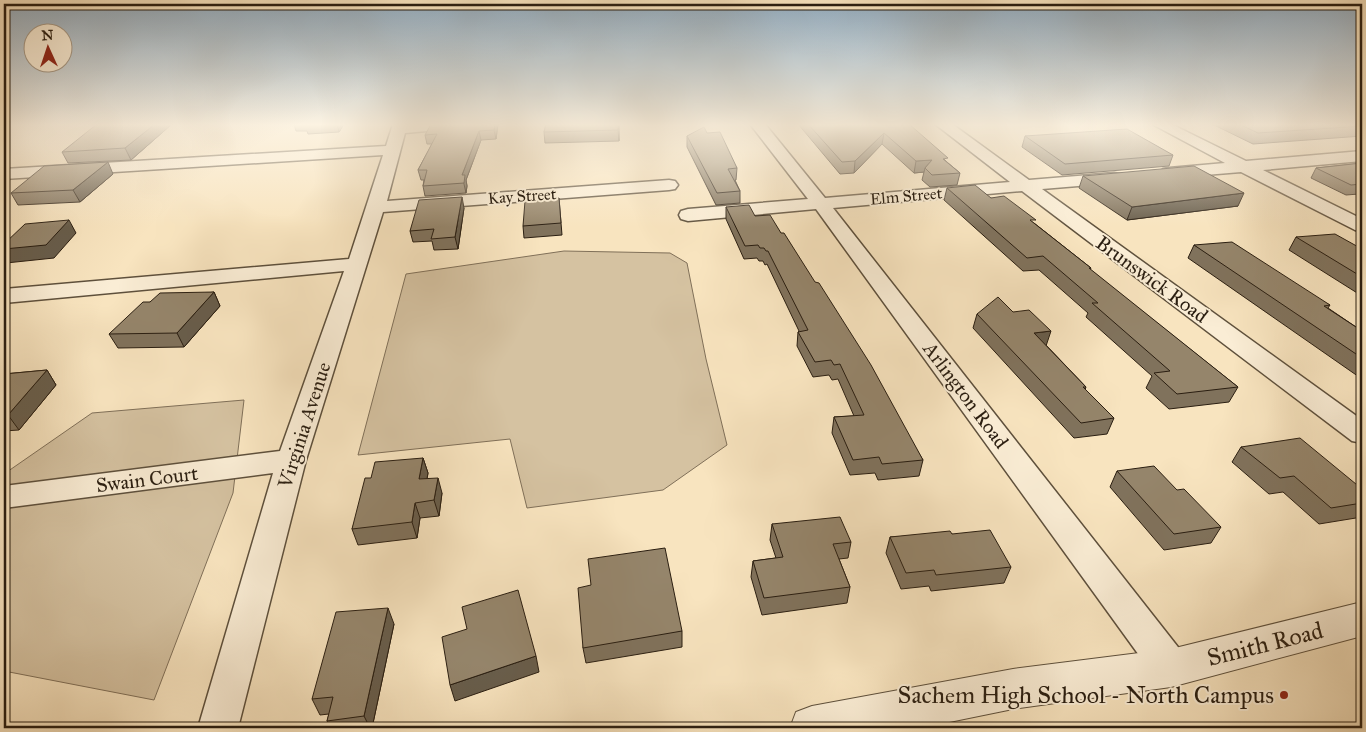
<svg xmlns="http://www.w3.org/2000/svg" width="1366" height="732" viewBox="0 0 1366 732" font-family="'IM FELL Great Primer',serif">
  <style>
    .green { fill: #d5c2a1; stroke: #807059 }
    .lines { fill: none; stroke-linecap: round; stroke-linejoin: round }
    .minor-casing { stroke: #5e503c; stroke-width: 3 }
    .tertiary-casing { stroke: #5e503c; stroke-width: 2 }
    .minor { fill: #faedd5; fill-rule: evenodd }
    .tertiary { fill: #faedd5; fill-rule: evenodd }
    .wall { fill: #80725c; stroke: #2a1e11 }
    .shaded-wall { fill: #685d4b; stroke: #2a1e11 }
    .building { fill: #95856b; stroke: #2a1e11 }
    .poi-dot { fill: #8f2418; stroke: #faedd5; stroke-width: 2 }
    .labels { text-anchor: middle; dominant-baseline: central; stroke-width: 4; stroke-linejoin: round; paint-order: stroke }
    .far-street-label { font-size: 16px; fill: #2a1e11; stroke: #faedd5 }
    .street-label { font-size: 20px; fill: #2a1e11; stroke: #faedd5 }
    .near-street-label { font-size: 24px; fill: #2a1e11; stroke: #faedd5 }
    .near-poi-label { font-size: 24px; fill: #2a1e11; stroke: #faedd5; text-anchor: end }
  </style>
  <rect width="100%" height="100%" fill="#f8e4bf"/>
  <filter id="stains"><feTurbulence type="fractalNoise" baseFrequency=".004" numOctaves="4"/><feColorMatrix values="0 0 0 0 .2 0 0 0 0 .09 0 0 0 0 .02 0 0 0 .5 -.17"/></filter>
  <radialGradient id="worn" r=".72"><stop offset=".6" stop-color="#630" stop-opacity="0"/><stop offset="1" stop-color="#630" stop-opacity=".3"/></radialGradient>
  <path class="green" d="M564 251 670 253 687 263 706 359 727 445 663 490 527 508 510 439 358 455 406 274Z
    M244 400 233 493 154 700 4 671V474L92 413Z"/>
  <g class="lines">
    <defs>
      <path id="minor" d="M393 124H467L460 128 405 133 387 201 669 180 675 181 678 185 675 189 669 190 383 212 306 460 238 728H198L273 473 4 508V486L280 451 344 271 4 303V289L349 259 383 155 4 179V169L386 146Z
        M750 124H765L825 198 1010 182 935 124H952L1029 180 1114 173 1120 174 1122 178 1120 182 1114 183 1042 189 1362 420V443L1352 441 1022 191 833 208 1185 656 1190 668 1185 680 1171 686 1157 680 816 209 688 221 681 219 679 215 681 211 688 209 808 199Z
        M1152 124H1171L1246 161 1362 151V161L1263 170 1362 219V232L1355 230 1241 172 1169 178 1163 177 1161 173 1163 169 1169 168 1225 163Z"/>
      <path id="tertiary" d="M1362 602V636L1171 687 1013 709 920 728H790L796 712 812 706 1013 669 1171 649Z"/>
    </defs>
    <use href="#minor" class="minor-casing"/>
    <use href="#tertiary" class="tertiary-casing"/>
    <use href="#minor" class="minor"/>
    <use href="#tertiary" class="tertiary"/>
  </g>
  <path class="wall" d="M172 124 131 160 68 163 62 152Z
    M294 124H344L339 132 308 134 307 131H296Z
    M498 124 496 139 481 140 466 180 467 186 466 193 425 196 423 186 424 180H421L418 170 432 144H427L425 135Z
    M546 124H619V141L545 143 544 132Z
    M798 124H909L947 162 960 173 957 185 930 187 922 180 924 172 914 173 882 144 854 173 840 174Z
    M1212 124H1362V136L1253 144Z
    M707 133 737 168 736 180H735L740 191V203L716 205 687 147V136Z
    M1025 136 1173 155 1169 166 1062 175 1022 147Z
    M1362 163V195L1359 194 1346 195 1311 178 1316 168Z
    M113 174 80 202 18 205 11 193Z
    M1083 176 1238 206 1127 220 1079 188Z
    M947 188 991 198 1034 223 1091 268 1090 270 1238 387 1229 402 1169 409 1146 388 1152 376 1086 317 1088 313 1039 270 1023 271 944 200Z
    M559 198 562 235 524 238 523 226Z
    M726 207 755 216 781 233 807 271 923 460 919 476 878 480 875 473 850 475 832 433 834 417 854 416 838 379 832 380 829 375 813 377 797 346 798 332 799 331 767 264 765 265 763 261H759L757 258 744 259 726 219Z
    M464 208 458 249 434 250 432 241 413 242 410 231Z
    M1296 237 1362 249V296L1289 250Z
    M1194 245 1330 305 1328 308 1362 331V379L1188 258Z
    M214 292 220 306 184 347 118 348 109 334 150 302Z
    M977 314 1046 345 1086 387 1085 390 1114 418 1107 434 1074 438 973 328Z
    M47 370 56 385 19 430 4 431V374Z
    M1241 447 1362 489V517L1319 524 1283 492 1269 494 1232 462Z
    M423 458 428 473 427 479 442 493 439 516 420 518 417 538 358 545 352 529 371 478Z
    M1117 471 1177 490 1221 527 1211 543 1164 550 1110 487Z
    M772 524 851 542 848 558 839 559 850 587 847 603 762 615 751 577 753 561 776 558 770 540Z
    M952 534 1011 567 1004 583 931 591 929 586 901 589 886 553 890 537Z
    M591 585 682 631V647L586 663 583 648Z
    M394 624 372 728H331L327 721 329 714 320 715 312 699Z"/>
  <path class="shaded-wall" d="M155 124H172L131 160 125 148Z
    M337 124H344L339 132Z
    M495 124H498L496 139 494 130Z
    M618 124H619V141L618 130Z
    M479 131 481 140 466 180 467 186 466 193 462 175Z
    M884 133 882 144 854 173 855 161Z
    M932 160 925 168 924 172 914 173 916 161Z
    M108 162 113 174 80 202 73 190Z
    M1244 193 1238 206 1127 220 1132 207Z
    M462 197 464 208 458 249 455 237Z
    M69 220 76 233 54 258 6 263 4 260V249Z
    M214 292 220 306 184 347 177 333Z
    M1051 331 1046 346 1034 333Z
    M47 370 56 385 19 430 8 415Z
    M423 458 428 473 424 495 419 479Z
    M438 478 442 493 439 516 434 500Z
    M415 503 420 518 417 538 412 522Z
    M388 608 394 624 372 728H370L364 716Z
    M536 656 539 672 455 701 450 685Z"/>
  <path class="building" d="M97 124H155L125 148 62 152Z
    M431 124H495L494 130 479 131 462 175H465L464 183 423 186 427 170H418L437 134 425 135Z
    M546 124H618V130L544 132Z
    M808 124H909L948 158 943 159 960 173 932 175 925 168 932 160 916 161 884 133 855 161 842 162Z
    M1239 124H1362V126L1258 133Z
    M704 127 707 133 720 132 737 168 728 169 740 191 717 193 687 136Z
    M1127 129 1173 155 1065 164 1025 136Z
    M108 162 73 190 11 193 44 166Z
    M1362 163V184L1351 185 1316 168Z
    M1194 166 1244 193 1132 207 1083 176Z
    M975 185 991 198 1004 196 1036 220H1030L1091 268H1089L1238 387 1177 394 1154 373 1170 371 1092 303H1098L1043 256 1027 258 947 188Z
    M462 197 455 237 431 239 434 229 410 231 419 200Z
    M559 198 561 223 523 226 525 201Z
    M749 205 755 216 770 215 781 233H784L815 282 819 283 871 365 923 460 882 464 879 457 853 460 834 417 864 415 840 364 834 365 831 360 815 362 798 332 808 330 768 251H766L764 248H760L758 245 745 246 726 207Z
    M69 220 46 245 4 249V244L25 224Z
    M1335 234 1362 249V277L1296 237Z
    M1232 242 1330 305 1324 306 1362 331V358L1194 245Z
    M214 292 177 333 109 334 143 302H150L160 293Z
    M998 297 1013 312 1029 310 1051 331 1034 333 1086 387H1083L1114 418 1081 423 977 314Z
    M47 370 8 415H4V374Z
    M1300 438 1362 489V503L1331 508 1294 476 1280 478 1241 447Z
    M423 458 419 479 438 478 434 500 415 503 412 522 352 529 365 478H371L375 462Z
    M1154 466 1177 490 1184 489 1221 527 1174 534 1117 471Z
    M840 517 851 542 833 544 850 587 764 598 753 561 783 557 772 524Z
    M990 530 1011 567 936 575 934 570 906 573 890 537 950 531 952 534Z
    M665 548 682 631 583 648 578 588 591 585 588 559Z
    M518 590 536 656 450 685 442 637 467 629 462 607Z
    M388 608 364 716 327 721 333 697 312 699 336 612Z"/>
  <linearGradient id="sky" x2="0" y2="1"><stop stop-color="#92acc0"/><stop offset="0.55" stop-color="#fcf3e2"/><stop offset="1" stop-color="#fcf3e2" stop-opacity="0"/></linearGradient>
  <rect width="1366" height="227" fill="url(#sky)"/>
  <circle class="poi-dot" cx="1284" cy="695" r="5"/>
  <g class="labels">
    <g class="far-street-label">
      <text transform="translate(522 196) rotate(-4)">Kay Street</text>
      <text transform="translate(906 196) rotate(-5)">Elm Street</text>
    </g>
    <g class="street-label">
      <text transform="translate(1152 279) rotate(36)">Brunswick Road</text>
      <text transform="translate(966 395) rotate(53)">Arlington Road</text>
      <text transform="translate(304 425) rotate(-72)">Virginia Avenue</text>
      <text transform="translate(147 479) rotate(-7)">Swain Court</text>
    </g>
    <g class="near-street-label">
      <text transform="translate(1265 644) rotate(-14)">Smith Road</text>
    </g>
    <g class="near-poi-label">
      <text x="1274" y="695">Sachem High School - North Campus</text>
    </g>
  </g>
  <rect width="1366" height="732" fill="none" stroke="#f8e4bf" stroke-width="20"/>
  <rect x="5" y="5" width="1356" height="722" fill="none" stroke="#2a1e11" stroke-width="2.5"/>
  <rect x="10" y="10" width="1346" height="712" fill="none" stroke="#2a1e11"/>
  <g transform="translate(48 48) rotate(357)"><circle r="24" fill="#faedd5" stroke="#a79a87"/>
  <path d="M0-4L9 19L0 12L-9 19Z" fill="#8f2418"/>
  <text y="-8" font-size="14" font-weight="bold" text-anchor="middle" fill="#2a1e11">N</text>
  </g>
  <rect width="100%" height="100%" filter="url(#stains)"/>
  <rect width="100%" height="100%" fill="url(#worn)"/>
</svg>
